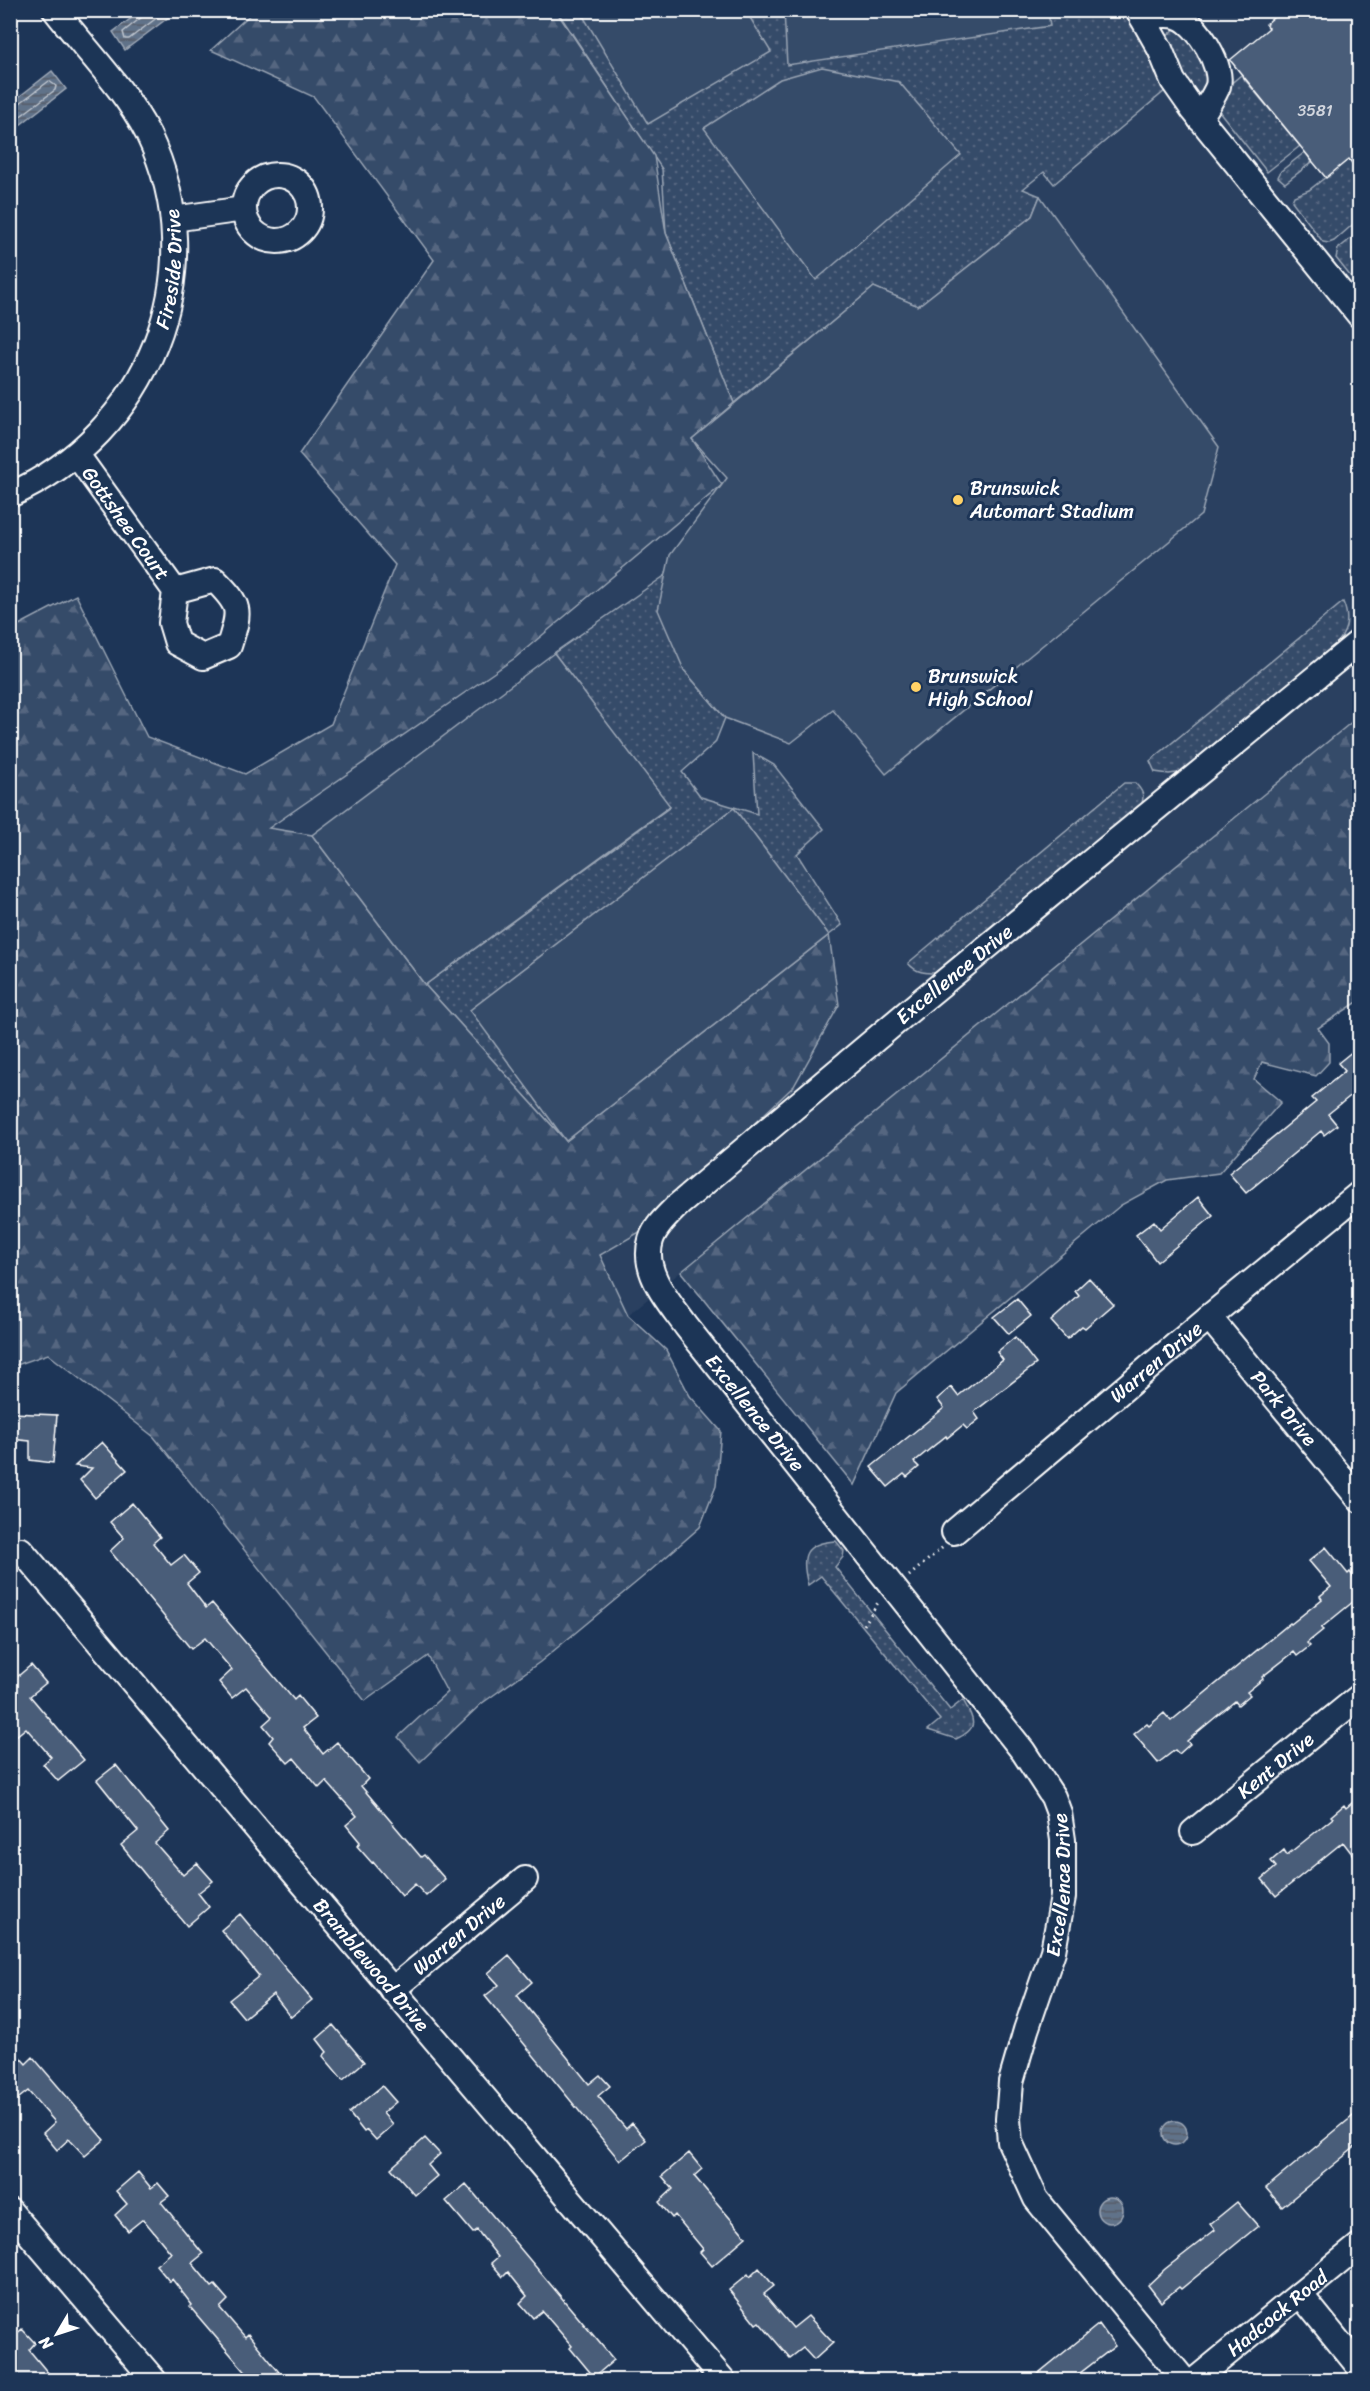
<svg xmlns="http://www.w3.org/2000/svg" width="1370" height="2391" viewBox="0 0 1370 2391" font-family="Sriracha,sans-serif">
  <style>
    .built { fill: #2a4161 }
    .grass { fill: url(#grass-dots); stroke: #9aa5b4; stroke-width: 1.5 }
    .forest { fill: url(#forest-firs); stroke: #9aa5b4; stroke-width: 1.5 }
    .park { fill: #364b69; stroke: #9aa5b4; stroke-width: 1.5 }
    .water { fill: url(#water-rules); stroke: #a0aab8; stroke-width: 1.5 }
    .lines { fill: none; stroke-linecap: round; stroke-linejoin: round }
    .shore { stroke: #c0c7d0; stroke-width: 1.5 }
    .building { fill: #4a5d79; stroke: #fff; stroke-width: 1.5 }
    .minor-casing { stroke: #fff; stroke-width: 28 }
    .path { stroke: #fff; stroke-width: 3; stroke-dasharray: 1.5 4.5; stroke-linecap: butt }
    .minor { stroke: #1d3557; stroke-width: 24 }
    .poi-dot { fill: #ffd166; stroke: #1d3557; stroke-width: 2 }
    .labels { text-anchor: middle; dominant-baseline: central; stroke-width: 6; stroke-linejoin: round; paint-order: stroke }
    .number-label { font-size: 16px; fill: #d2d6de }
    .street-label { font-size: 20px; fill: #fff; stroke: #1d3557 }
    .poi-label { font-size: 20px; fill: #fff; stroke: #1d3557; text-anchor: start }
  </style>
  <defs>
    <pattern id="grass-dots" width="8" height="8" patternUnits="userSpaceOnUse" patternTransform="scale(1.5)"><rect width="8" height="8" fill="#364b69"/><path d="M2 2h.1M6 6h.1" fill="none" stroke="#546680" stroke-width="1.8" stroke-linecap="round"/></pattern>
    <pattern id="forest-firs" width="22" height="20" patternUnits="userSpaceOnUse" patternTransform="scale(1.5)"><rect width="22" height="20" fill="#364b69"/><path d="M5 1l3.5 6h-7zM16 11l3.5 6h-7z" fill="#546680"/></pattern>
    <pattern id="water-rules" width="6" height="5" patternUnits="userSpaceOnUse" patternTransform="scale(1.5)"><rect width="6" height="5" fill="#617289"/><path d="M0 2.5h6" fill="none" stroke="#555d67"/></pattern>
  </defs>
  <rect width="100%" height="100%" fill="#1d3557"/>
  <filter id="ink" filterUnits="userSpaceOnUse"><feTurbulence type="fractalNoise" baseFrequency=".0167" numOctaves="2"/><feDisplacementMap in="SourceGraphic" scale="12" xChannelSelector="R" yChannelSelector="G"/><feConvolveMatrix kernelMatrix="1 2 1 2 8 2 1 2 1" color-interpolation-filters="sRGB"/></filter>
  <g filter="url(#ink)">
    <path class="built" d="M556 11H1359V716L628 1315 600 1255 268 829 515 658 721 485 692 439 654 156Z"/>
    <path class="grass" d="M557 11H1126L1166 90 1054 184 1044 172 1023 189 1040 196 1032 216 918 306 874 287 734 403 666 233 662 169Z
      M1176 28 1188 32 1211 75 1202 95 1193 94 1188 88 1167 43V36Z
      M1241 75 1300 146 1267 172 1219 111 1228 86Z
      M1305 152 1312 162 1285 183 1278 177 1281 171Z
      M1349 159 1359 172V219L1334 241 1329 243 1323 242 1292 201 1294 196 1309 190Z
      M1359 232V287L1336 258 1338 249Z
      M673 570 684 670 725 718 715 743 682 772 701 797 757 814 753 753 774 765 824 829 797 854 842 925 829 935 734 808 471 1010 566 1141 425 985 670 807 554 653Z
      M1343 602C1351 621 1346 633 1334 648L1184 772 1169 774 1155 772 1150 761Z
      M1124 783H1135C1143 791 1145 796 1141 806L937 973C925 973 916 973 908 963Z
      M836 1541 844 1551 843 1557 835 1567 950 1710 963 1700C974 1720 980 1728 956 1739L928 1730 940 1720 821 1576 808 1585C800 1555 804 1543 836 1541Z"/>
    <path class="forest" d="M254 11H556L654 156 666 233 734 403 692 439 722 485 515 658 269 828 312 835 425 985 566 1141 829 935 839 1005 794 1086 638 1233 600 1255 628 1315 666 1350 690 1396 721 1431 716 1486 700 1527 650 1571 540 1662 481 1704 420 1762 398 1737 447 1692 428 1656 365 1701 154 1437 48 1354 11 1367V629L76 595 147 737 245 774 331 724 395 565 299 454 434 260 314 97 211 50Z
      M1359 716V1001L1318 1028 1329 1043V1062L1316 1076 1262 1062 1254 1079 1281 1102 1219 1173 1167 1180 1121 1205 896 1393 854 1485 681 1272Z"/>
    <path class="park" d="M580 11H746L771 52 648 124Z
      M784 11H1048L1050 26 787 65Z
      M822 67 899 82 961 155 816 280 704 128 780 79Z
      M1040 196 1219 447 1201 515 886 774 833 710 791 743 725 718 684 670 658 610 670 555 727 478 692 439 874 287 918 306 1032 216Z
      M554 653 670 806 425 985 312 835Z
      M734 808 829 935 566 1141 470 1010Z"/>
    <path class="water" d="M141 11H177L125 50 113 32Z
      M52 71 66 89 11 132V103Z
      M1163 2133a12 12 0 1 1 24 0a12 12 0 1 1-24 0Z
      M1097 2210a13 13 0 1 1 26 0a13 13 0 1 1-26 0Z"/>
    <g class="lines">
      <path class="shore" d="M144 10 142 17 123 32 125 39H129L167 10
        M10 107 16 106 49 81 56 86 55 90 10 124"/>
    </g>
    <path class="building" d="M1282 10H1359V172L1349 159 1326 178 1230 60 1269 28 1266 24Z
      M1359 1046V1089L1328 1114 1337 1125 1324 1135 1321 1131 1246 1193 1229 1173 1316 1102 1312 1098 1345 1071 1338 1063Z
      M1198 1197 1213 1216 1157 1262 1136 1235 1154 1221 1160 1229Z
      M1089 1278 1113 1304 1085 1328 1082 1326 1067 1339 1051 1321 1079 1296 1075 1291Z
      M1017 1299 1031 1316 1009 1334 994 1317Z
      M1015 1337 1036 1364 974 1412 979 1419 967 1429 963 1425 947 1438 946 1436 914 1462 919 1467 907 1477 904 1474 888 1487 871 1467 944 1408 937 1399 951 1387 958 1396 1003 1360 997 1352Z
      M12 1413 57 1415 53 1463 30 1460V1441L10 1439Z
      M102 1442 127 1470 95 1498 80 1480 92 1468 75 1466Z
      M132 1503 160 1537 153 1543 171 1565 184 1555 199 1573 187 1583 206 1608 212 1603 294 1700 298 1696 316 1718 303 1728 323 1754 337 1742 368 1779 361 1786 421 1857 424 1855 445 1879 426 1896 415 1884 402 1896 373 1862 372 1863 357 1846 360 1842 346 1825 357 1816 326 1781 319 1788 294 1758 288 1763 269 1742 273 1737 263 1725 272 1717 246 1687 232 1698 219 1682 232 1670 205 1638 191 1649 110 1551 124 1538 110 1522Z
      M1326 1547 1348 1574 1350 1572 1359 1584V1597L1321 1628 1323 1630 1307 1643 1310 1646 1297 1656 1294 1652 1262 1677 1263 1679 1247 1692 1250 1695 1238 1705 1235 1701 1187 1741 1190 1744 1179 1754 1175 1750 1158 1763 1134 1734 1147 1724 1149 1726 1164 1713 1171 1721 1290 1623 1291 1624 1322 1599 1320 1596 1331 1587 1309 1561Z
      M31 1665 46 1683 30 1696 84 1760 58 1781 43 1764 51 1757 26 1728 10 1741V1683Z
      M116 1765 169 1831 155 1843 183 1875 197 1863 213 1881 198 1893 209 1907 187 1926 121 1845 138 1831 97 1780Z
      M1359 1797V1863L1343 1842 1276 1896 1262 1879 1276 1867 1271 1861 1284 1850 1287 1855 1333 1818 1331 1816 1344 1805 1346 1808Z
      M240 1914 312 2000 291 2017 273 1994 244 2018 229 2000 259 1976 221 1930Z
      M509 1955 532 1982 517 1995 589 2084 600 2075 610 2086 598 2096 626 2129 632 2123 646 2140 620 2161 485 1996 499 1985 488 1973Z
      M333 2025 364 2062 343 2080 323 2056 327 2052 317 2039Z
      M10 2046 26 2064 33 2057 104 2140 85 2156 69 2139 57 2150 43 2133 55 2122 28 2091 10 2105Z
      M382 2086 396 2102 383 2113 393 2125 376 2140 367 2130 364 2132 349 2113Z
      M1359 2111V2144L1282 2207 1266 2188Z
      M425 2138 440 2154 428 2165 437 2176 415 2195 391 2168Z
      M689 2153 702 2169 694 2176 746 2237 712 2266 700 2252 703 2249 675 2215 672 2218 659 2202 673 2189 662 2176Z
      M138 2172 151 2188 158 2183 169 2196 161 2202 203 2254 192 2263 212 2287 215 2285 228 2300 220 2308 245 2337 248 2334 279 2372 268 2380H258L252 2374 249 2376 190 2307 192 2305 172 2279 170 2282 156 2265 171 2253 143 2219 128 2231 115 2215 127 2204 116 2191Z
      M466 2184 614 2360 594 2377 570 2348 572 2346 542 2311 533 2318 520 2303 527 2296 508 2272 503 2277 491 2263 498 2257 477 2230 473 2233 446 2201Z
      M1237 2202 1258 2226 1181 2289 1179 2287 1161 2302 1148 2285 1165 2269 1215 2230 1210 2224Z
      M759 2268 774 2286 764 2294 793 2328 808 2316 833 2343 814 2360 803 2348 790 2358 759 2322 756 2324 729 2290 748 2274 750 2277Z
      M1099 2324 1115 2346 1071 2380H1030Z
      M22 2329 35 2343 29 2350 54 2380H10V2340Z"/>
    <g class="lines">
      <defs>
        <g id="minor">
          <path d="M1138 10 1160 49 1173 81 1194 111 1360 316"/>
          <path d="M1142 17C1153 16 1169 13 1179 17 1198 24 1223 66 1218 86 1214 97 1205 108 1200 119"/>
          <circle cx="277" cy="208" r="33"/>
          <path d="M173 219 244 209"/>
          <path id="s1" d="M77 455 175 591 171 623 177 643 203 657 229 646C240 610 242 607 215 580L175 591"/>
          <path id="s2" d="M10 495C148 434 215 272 148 134 125 89 86 50 55 10"/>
          <path id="s3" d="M1209 1317 1360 1500"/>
          <path id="s4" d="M954 1532 1209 1317 1360 1193"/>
          <path id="s5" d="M21 1550 723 2380"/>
          <path id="s6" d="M1193 1832 1360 1696"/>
          <path id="s7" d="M392 1990 525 1879"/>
          <path d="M10 2211 154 2380"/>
          <path d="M1300 2294 1360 2368"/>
          <path id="s8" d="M1184 2380 1036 2199 1010 2142 1008 2119 1011 2082 1026 2030 1053 1951 1063 1897V1840L1059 1813 1053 1797 1023 1751 686 1326C669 1302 641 1272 651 1240 655 1227 667 1216 677 1206L921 1001 1360 641"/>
          <path id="s9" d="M1195 2380 1360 2245"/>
        </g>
      </defs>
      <use href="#minor" class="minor-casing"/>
      <path class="path" d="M909 1576 943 1547
        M864 1625 879 1601"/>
      <use href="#minor" class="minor"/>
    </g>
  </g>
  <g class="poi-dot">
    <circle cx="958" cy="500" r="6"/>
    <circle cx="916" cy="687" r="6"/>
  </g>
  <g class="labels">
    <g class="number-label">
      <text x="1315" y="110">3581</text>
    </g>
    <g class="street-label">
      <text stroke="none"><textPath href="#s2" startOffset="292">Fireside Drive</textPath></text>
      <text stroke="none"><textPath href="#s1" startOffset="84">Gottshee Court</textPath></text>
      <text stroke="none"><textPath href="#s8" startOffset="1749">Excellence Drive</textPath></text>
      <text stroke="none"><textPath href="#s4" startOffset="264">Warren Drive</textPath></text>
      <text stroke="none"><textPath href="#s3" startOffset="118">Park Drive</textPath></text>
      <text transform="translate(755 1413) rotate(51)">Excellence Drive</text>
      <text stroke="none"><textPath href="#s6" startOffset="106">Kent Drive</textPath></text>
      <text stroke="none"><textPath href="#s8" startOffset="561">Excellence Drive</textPath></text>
      <text stroke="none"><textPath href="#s7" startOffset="87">Warren Drive</textPath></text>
      <text stroke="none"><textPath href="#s5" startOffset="543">Bramblewood Drive</textPath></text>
      <text stroke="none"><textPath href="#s9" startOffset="106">Hadcock Road</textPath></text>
    </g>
    <g class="poi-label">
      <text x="970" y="488">Brunswick<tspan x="970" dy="23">Automart Stadium</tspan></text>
      <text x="928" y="676">Brunswick<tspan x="928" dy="23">High School</tspan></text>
    </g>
  </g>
  <rect width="1370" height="2391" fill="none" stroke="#1d3557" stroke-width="36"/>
  <rect x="18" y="18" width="1334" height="2355" fill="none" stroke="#fff" stroke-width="2" filter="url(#ink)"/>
  <g transform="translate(57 2334) rotate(231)" stroke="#1d3557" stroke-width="4.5" paint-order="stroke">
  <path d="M0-4.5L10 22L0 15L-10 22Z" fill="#ffffff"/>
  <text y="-9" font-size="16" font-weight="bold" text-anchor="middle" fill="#ffffff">N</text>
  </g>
</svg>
